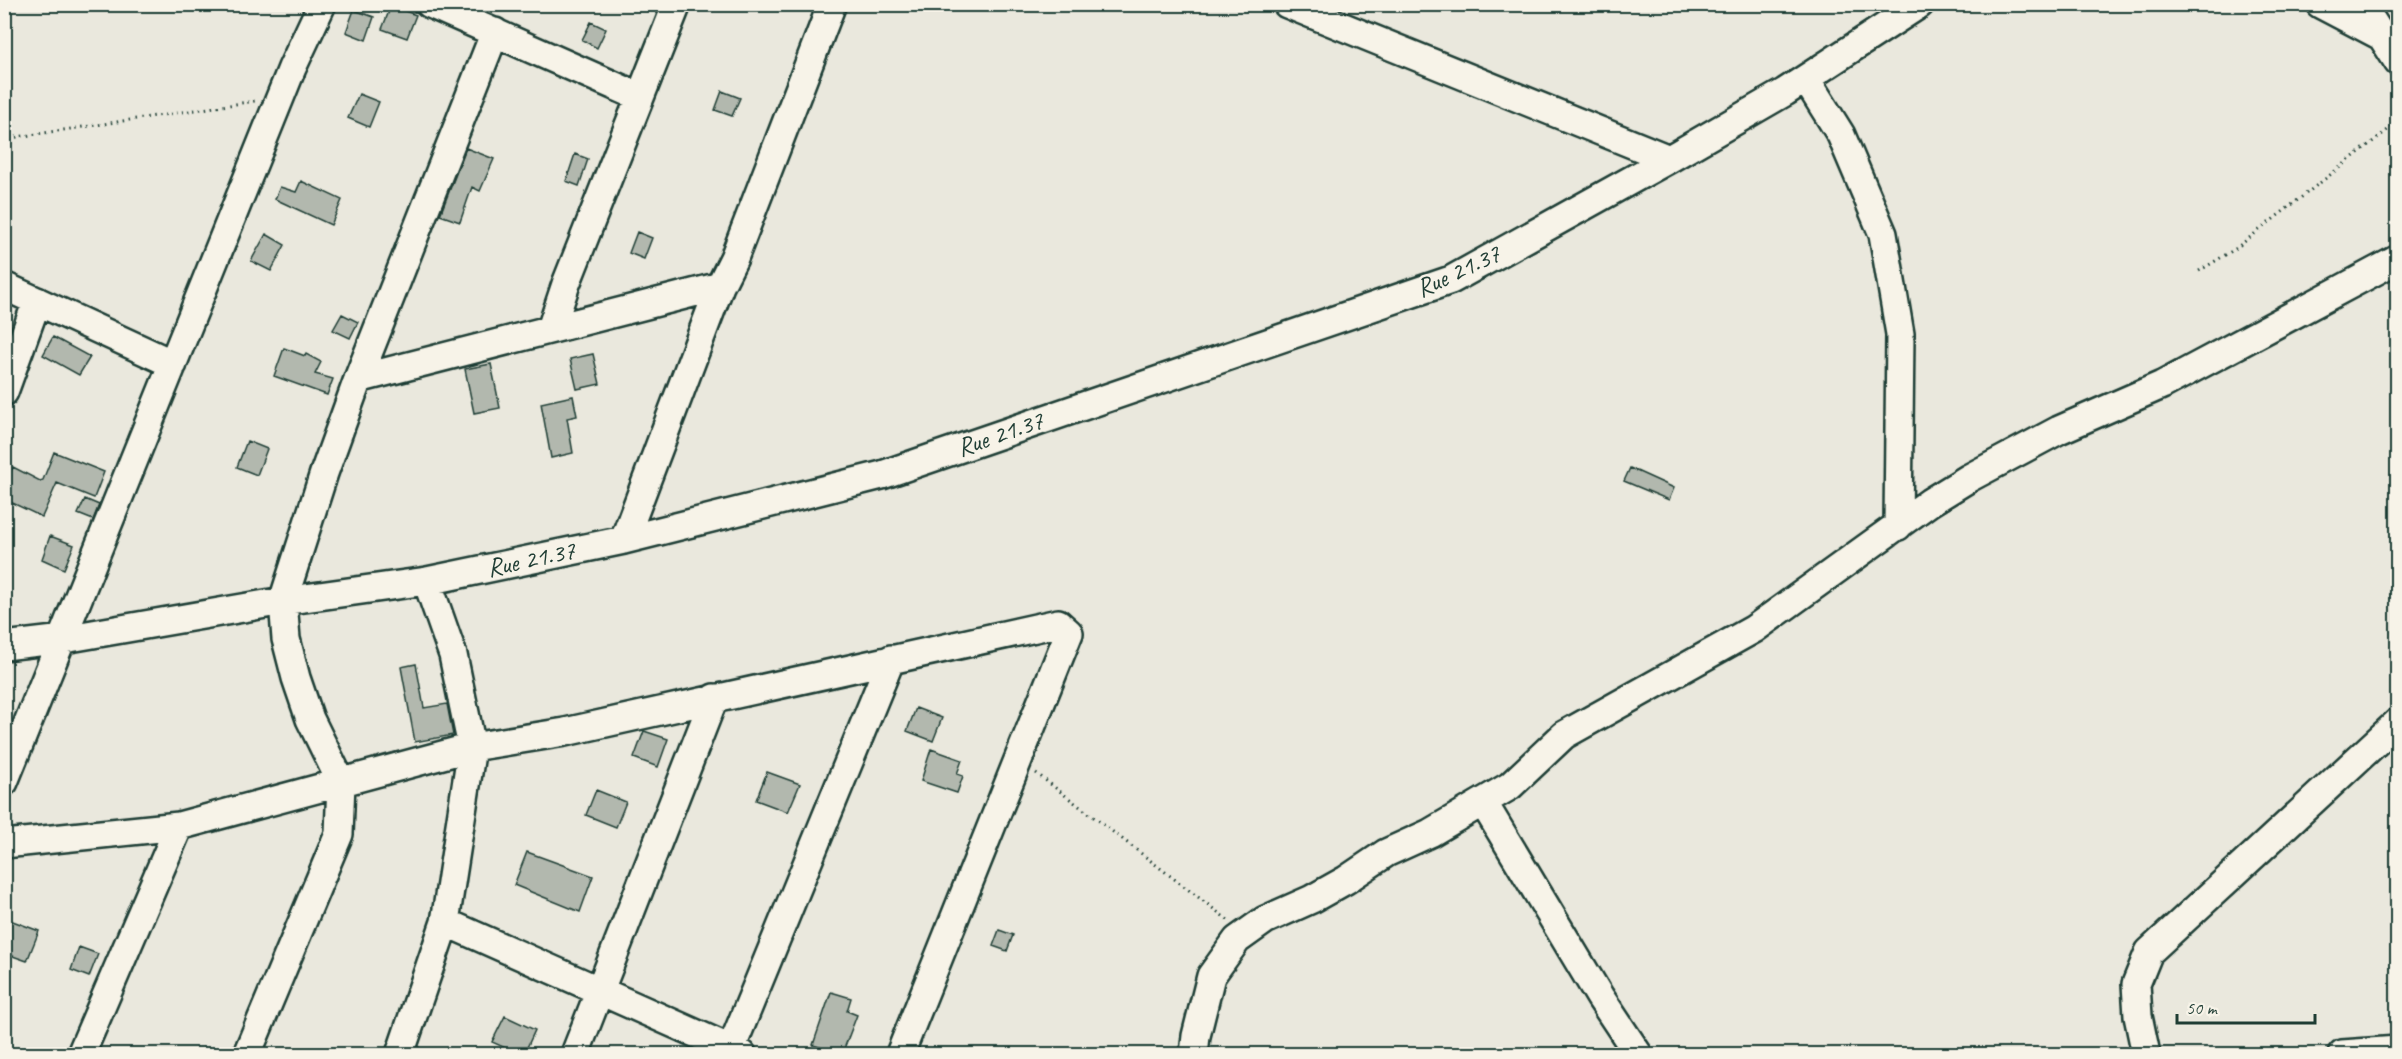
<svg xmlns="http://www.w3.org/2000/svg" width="2402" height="1059" viewBox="0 0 2402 1059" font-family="Caveat,sans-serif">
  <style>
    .building { fill: #b2b8ae; stroke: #1f3d34; stroke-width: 1.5 }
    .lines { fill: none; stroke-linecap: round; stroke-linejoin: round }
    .minor-casing { stroke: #1f3d34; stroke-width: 32 }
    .path { stroke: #1f3d34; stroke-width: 3; stroke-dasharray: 1.5 4.5; stroke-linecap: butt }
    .minor { stroke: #f7f3e8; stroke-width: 27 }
    .labels { text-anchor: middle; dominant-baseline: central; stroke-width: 4.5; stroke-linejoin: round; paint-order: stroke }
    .street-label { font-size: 26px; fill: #1f3d34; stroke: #f7f3e8 }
  </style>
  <rect width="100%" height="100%" fill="#eae8dd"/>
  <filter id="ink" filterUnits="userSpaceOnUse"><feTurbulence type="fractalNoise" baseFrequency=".0167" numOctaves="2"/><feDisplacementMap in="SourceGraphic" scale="12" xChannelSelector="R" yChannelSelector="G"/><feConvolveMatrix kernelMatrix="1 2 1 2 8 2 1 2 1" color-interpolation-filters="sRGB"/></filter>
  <g filter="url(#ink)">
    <path class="building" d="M391 6 416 15 407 38 382 29Z
      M354 10 374 17 366 40 346 32Z
      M591 22 606 29 597 48 582 40Z
      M722 91 740 98 732 116 715 110Z
      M359 94 379 102 369 127 348 118Z
      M466 148 494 159 480 191 472 187 460 222 440 215Z
      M575 154 588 159 579 186 566 181Z
      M301 181 342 200 331 225 275 199 280 187 296 192Z
      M637 232 652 238 644 259 629 253Z
      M266 234 285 245 271 271 251 261Z
      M342 314 358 322 350 338 333 330Z
      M53 337 90 357 79 375 43 355Z
      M284 348 305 356 306 354 321 362 315 374 333 379 327 395 274 376Z
      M593 354 600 384 577 389 570 359Z
      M491 364 500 408 474 413 465 369Z
      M573 396 577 416 567 418 573 453 551 458 541 403Z
      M247 441 267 449 257 475 237 467Z
      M54 452 104 472 94 498 57 483 42 517 4 499V482L13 467 40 481 43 480Z
      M1630 468 1674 488 1669 500 1624 481Z
      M85 499 99 505 93 520 78 514Z
      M50 536 74 545 64 569 42 559Z
      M416 664 424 708 447 704 453 735 415 742 401 667Z
      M916 708 942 718 933 741 907 731Z
      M644 731 668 739 658 767 634 758Z
      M931 749 962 760 957 774 963 776 957 793 921 781Z
      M767 772 800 784 788 812 756 800Z
      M596 790 626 802 616 827 586 815Z
      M527 852 593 876 580 912 514 885Z
      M10 920 39 931 27 961 4 953V934Z
      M999 930 1013 935 1007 951 993 946Z
      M79 947 98 954 89 977 71 970Z
      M831 992 851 998 847 1011 857 1015 842 1054 813 1045Z
      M505 1016 535 1030 524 1054H519L492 1042Z"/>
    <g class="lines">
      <defs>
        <path id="minor" d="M430 4 640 97
          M1287 4 1669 159
          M2320 4 2381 36
          M2372 21 2398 62
          M1806 79 1841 135 1883 234 1900 334 1898 526
          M4 286 173 364
          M551 329 566 284 677 4
          M358 379 720 286
          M4 392 37 301
          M624 540 720 286 734 258 832 4
          M4 646 64 639 283 601 427 581 624 540 882 475 1451 280 1669 159 1785 92 1920 4
          M4 782 292 68 322 4
          M1483 802 1600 997 1638 1054
          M4 844 179 826 472 747 453 655 427 581
          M445 922 742 1054
          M81 1054 179 826
          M247 1054 339 834 341 782 310 719 296 678 286 639 283 601 324 473 358 379 495 32
          M400 1054 445 922 472 747 565 732 1058 623 1069 633 900 1054
          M575 1054 714 698
          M729 1054 891 659
          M1194 1054 1196 1036 1211 976 1237 940 1265 920 1312 899 1346 880 1386 853 1430 833 1510 786 1564 735 1754 629 1930 502 1969 478 2059 430 2162 385 2398 259
          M2146 1054 2138 1016 2136 984 2149 952 2398 722
          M2342 1054 2398 1050"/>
      </defs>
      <use href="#minor" class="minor-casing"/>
      <path class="path" d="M4 139 255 101
        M2199 271 2235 249 2398 122
        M1036 773 1228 920"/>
      <use href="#minor" class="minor"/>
    </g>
  </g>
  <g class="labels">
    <g class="street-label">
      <text transform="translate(1458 271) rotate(-25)">Rue 21.37</text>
      <text transform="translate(1000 434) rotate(-19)">Rue 21.37</text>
      <text transform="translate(531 559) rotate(-12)">Rue 21.37</text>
    </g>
  </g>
  <rect width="2402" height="1059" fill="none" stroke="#f7f3e8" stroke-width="24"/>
  <rect x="12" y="12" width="2378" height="1035" fill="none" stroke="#1f3d34" stroke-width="2" filter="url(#ink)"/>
  <path d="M2177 1014v9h138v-9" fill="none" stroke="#1f3d34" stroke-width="3"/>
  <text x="2186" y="1014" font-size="18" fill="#1f3d34" stroke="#f7f3e8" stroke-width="4.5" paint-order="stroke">50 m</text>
</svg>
